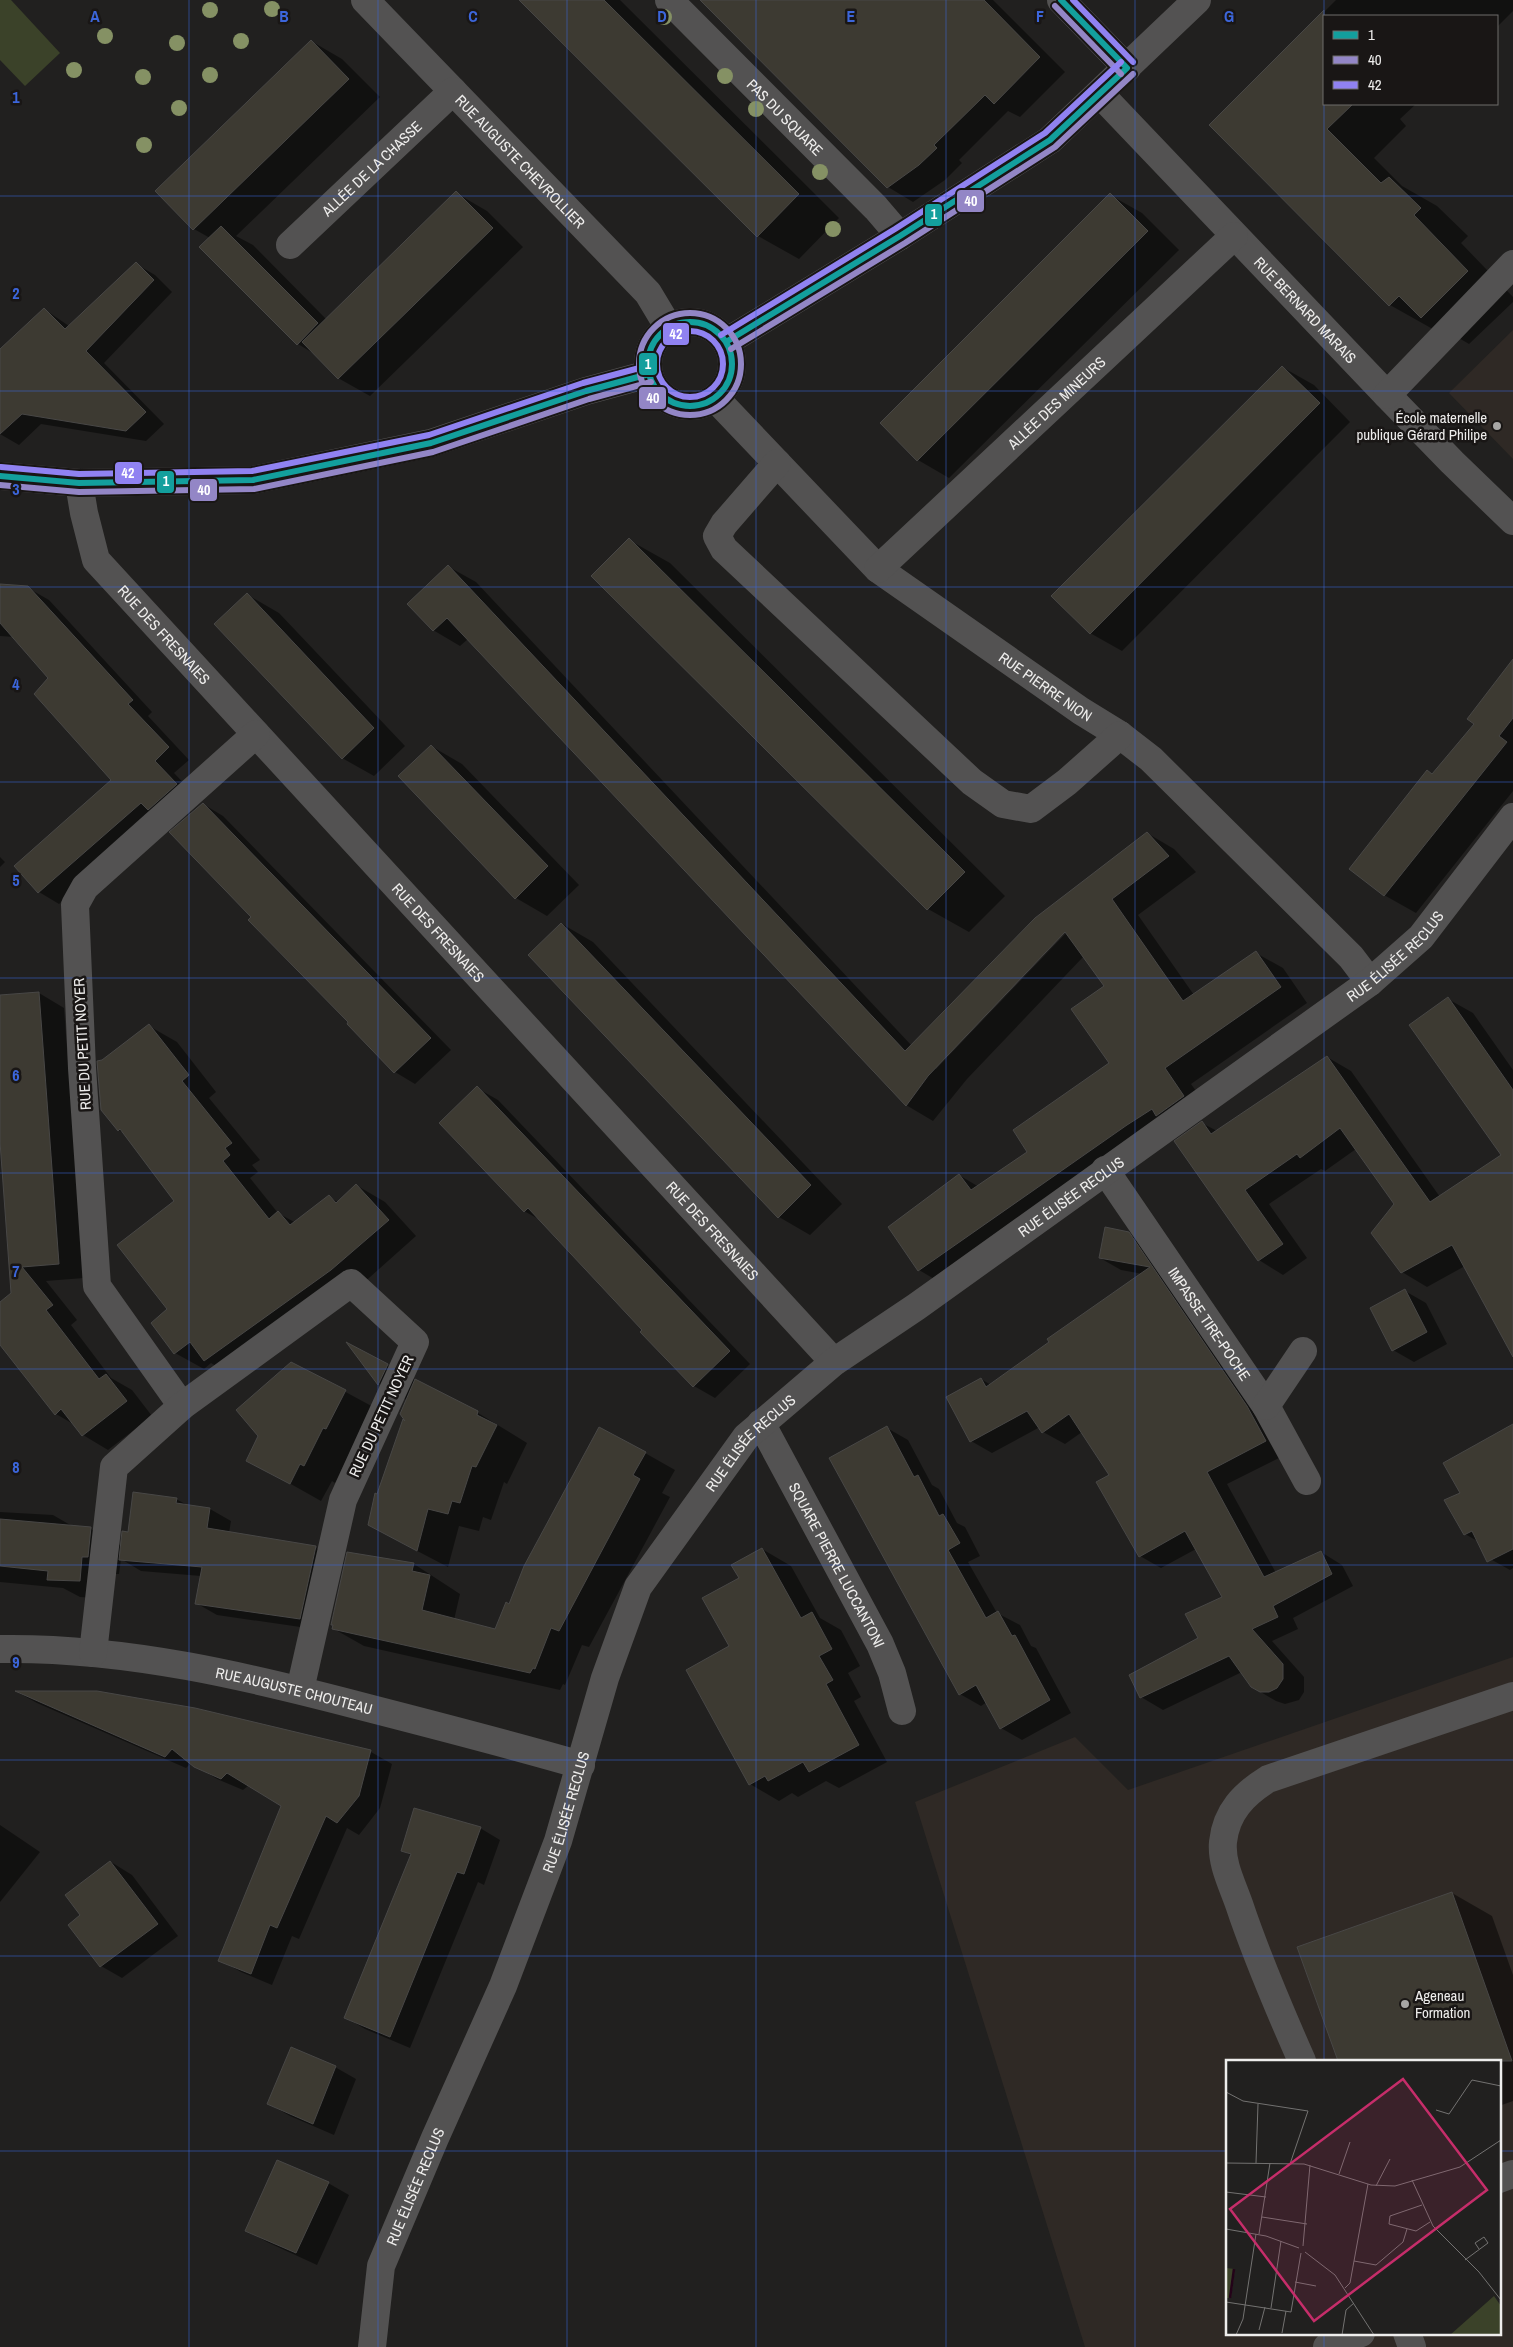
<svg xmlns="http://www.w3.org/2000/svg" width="1513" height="2347" viewBox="0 0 1513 2347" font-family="'Archivo Narrow',sans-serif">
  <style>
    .built { fill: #2f2925; fill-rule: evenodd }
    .green { fill: #3b4229 }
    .shadow { fill: #0007; fill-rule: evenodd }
    .building { fill: #3d3a32; stroke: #484746 }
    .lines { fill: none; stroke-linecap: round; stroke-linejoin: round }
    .minor { stroke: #535252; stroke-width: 28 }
    .bus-1-casing { stroke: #191615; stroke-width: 10 }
    .bus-2-casing { stroke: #191615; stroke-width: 10 }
    .bus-3-casing { stroke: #191615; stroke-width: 10 }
    .bus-1 { stroke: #139f9d; stroke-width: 6 }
    .bus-2 { stroke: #9386c6; stroke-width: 6 }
    .bus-3 { stroke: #9082f1; stroke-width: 6 }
    .tree { fill: #859164 }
    .grid { fill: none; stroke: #3c66db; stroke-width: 1; stroke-opacity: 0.55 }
    .poi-dot { fill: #a6a5a4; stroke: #191615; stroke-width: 2 }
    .labels { text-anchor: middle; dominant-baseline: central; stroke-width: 5; stroke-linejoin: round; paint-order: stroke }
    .street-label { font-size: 15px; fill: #eeedec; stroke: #191615 }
    .poi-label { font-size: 15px; fill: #eeedec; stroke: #191615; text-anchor: end }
    .inset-river { fill: none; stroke: #230319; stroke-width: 2.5 }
    .inset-road { fill: none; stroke: #737271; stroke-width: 1 }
    .view { fill: #c62d6a; fill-opacity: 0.15; stroke: #c62d6a; stroke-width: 2.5 }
    .inset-edge { fill: none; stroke: #eeedec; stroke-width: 2.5 }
    .grid-label { font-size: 16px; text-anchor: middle; font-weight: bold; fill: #3c66db; stroke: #191615; stroke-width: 5; stroke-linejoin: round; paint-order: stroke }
    .line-badge { stroke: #191615; stroke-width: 2 }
    .badge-label { font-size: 14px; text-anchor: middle; font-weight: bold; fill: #fff }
  </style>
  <rect width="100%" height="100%" fill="#21201f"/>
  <path class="built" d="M1513 330V459L1449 393Z
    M1513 1657V2347H1085L915 1802 1075 1737 1128 1790ZM1227 2061H1499V2333H1227Z"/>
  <path class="green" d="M0 0H11L60 53 25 86 0 60Z"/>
  <path class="shadow" d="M521 0H620L839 218 799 259 758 236Z
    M702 0H993L1065 72 1020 117 1008 111 959 160 962 163 945 180 913 202 888 187Z
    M1336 0H1513V11L1497 27V16H1324V104H1416L1400 119 1406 126 1374 158 1402 186 1437 206 1468 236 1461 243 1513 297V302L1469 344 1442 328 1438 332 1390 305 1211 125Z
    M311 41 342 59 380 97 236 236 253 245 327 320 456 193 487 211 523 247 370 396 338 378 316 355 298 344 210 238 194 229Z
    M1110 195 1142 213 1179 250 949 478 918 460 881 423Z
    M136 264 155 275 172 292 104 363 164 424 146 441 41 424 19 445 0 434V350L44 309 69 326Z
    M1282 367 1314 385 1350 422 1122 651 1090 633Z
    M629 540 670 563 1005 896 969 932 928 909 593 576Z
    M449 567 476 582 912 1046 1147 833 1174 849 1196 872 1138 915 1194 995 1256 953 1283 968 1307 1003 1191 1084 1211 1112 946 1286 919 1270 959 1175 979 1187 1029 1152 1110 1064 1106 986 1084 956 967 1079 933 1121 906 1105 468 639 460 646 433 630ZM1064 932H1067L936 1069 935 1068Z
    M0 586 28 588 49 600 152 712 148 716 189 760 174 773 196 796 159 815 59 904 39 892 112 781 51 677 14 637 0 636Z
    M248 595 279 613 405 746 374 776 342 758Z
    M1513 661V791L1416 913 1384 895 1433 775 1475 724Z
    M431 746 462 764 579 885 547 916 516 898 400 776Z
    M203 804 223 816 451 1050 415 1084 395 1072 253 917Z
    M0 857 5 862 0 867Z
    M562 924 593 942 842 1204 810 1235 779 1217Z
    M39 993 64 1008 84 1278 46 1281 77 1320 71 1325 111 1378 132 1390 152 1416 108 1450 83 1435 75 1425 56 1414 0 1329V1304L13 1294 0 1130V1018Z
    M1448 999 1473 1013 1513 1070V1353L1465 1266 1427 1287 1402 1272 1372 1233 1395 1204 1356 1149 1325 1171 1321 1169 1269 1204 1307 1258 1283 1275 1259 1260 1202 1123 1217 1131 1327 1057 1351 1071 1440 1197 1503 1156Z
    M149 1026 177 1042 216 1092 209 1098 260 1160 252 1165 258 1172 250 1178 278 1213 296 1223 329 1197 338 1202 356 1185 385 1202 416 1236 360 1286 233 1376 211 1363 204 1369 175 1353 169 1310 176 1201 126 1134 118 1130 102 1062Z
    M477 1088 498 1100 750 1364 715 1398 694 1386 542 1221 524 1211Z
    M1128 1234 1150 1246 1287 1454 1227 1484 1276 1573 1321 1552 1342 1565 1353 1586 1293 1618 1298 1629 1272 1641 1304 1677V1692L1299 1700 1285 1704 1276 1701 1254 1688 1242 1672 1163 1710 1141 1697 1199 1639 1224 1598 1196 1549 1161 1568 1140 1556 1111 1476 1082 1432 1065 1444 1043 1432 1040 1427 992 1453 971 1441 981 1379 991 1385 1143 1274 1121 1270 1100 1258Z
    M1405 1291 1426 1303 1447 1344 1414 1362 1393 1350Z
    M350 1346 478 1413 527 1443 507 1484 504 1482 491 1520 483 1517 479 1531 459 1526 448 1567 400 1542 378 1495 409 1424 407 1400 379 1384Z
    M292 1363 377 1409 354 1444 335 1483 332 1481 321 1501 248 1460Z
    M1513 1426V1568L1510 1570 1485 1556 1479 1542 1465 1534 1462 1493Z
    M887 1428 908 1440 932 1485 939 1489 957 1523 965 1527 980 1556 968 1562 997 1613 1020 1625 1031 1646 1036 1648 1071 1713 1022 1740 1001 1728 987 1702 981 1706 960 1694Z
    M645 1453 675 1470 662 1493 670 1497 589 1647 582 1645 565 1685 563 1684 560 1690 364 1646 334 1629 414 1564 460 1594 454 1620 496 1630 510 1605Z
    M176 1499 189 1506 210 1509 231 1521 229 1533 316 1548 337 1559 321 1630 217 1615 196 1603 201 1576 141 1571 121 1559 119 1574H113L111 1599 80 1597 63 1588 0 1582V1512L53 1515 72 1526 91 1529 122 1546 129 1533Z
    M762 1549 791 1566 820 1618 841 1630 860 1666 848 1673 861 1697 854 1701 887 1762 839 1788 826 1781 798 1797 792 1793 779 1801 750 1784 730 1647 741 1579Z
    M19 1693 195 1709 371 1752 392 1764 380 1808 359 1835 347 1828 299 1939 292 1936 272 1985 241 1972 220 1960 283 1806 249 1785 243 1790 217 1779 191 1763 186 1768 37 1703Z
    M0 1825 40 1852 0 1902Z
    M480 1828 500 1840 484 1885 478 1882 410 2048 365 2029 345 2017 412 1856 402 1850Z
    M111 1862 132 1875 178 1936 122 1978 101 1966 82 1915Z
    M1452 1893 1492 1916 1513 1975V2101L1499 2106V2061Z
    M335 2067 356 2079 334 2135 290 2116 269 2104Z
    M328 2183 349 2195 317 2265 267 2242 246 2230Z"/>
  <path class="building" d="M519 0H604L799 194 757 237Z
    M700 0H984L1040 57 994 104 985 95 934 145 937 148 919 165 887 188Z
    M1324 10V104H1353L1327 129 1381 183 1389 177 1421 208 1414 215 1468 271 1421 318 1399 296 1389 306 1209 125Z
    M311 40 349 79 193 230 155 191Z
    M456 191 493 228 338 379 302 342Z
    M1110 193 1148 231 917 461 880 423Z
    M221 226 318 323 297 345 199 247Z
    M136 262 154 280 86 351 146 412 126 431 22 414 0 434V349L44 308 65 329Z
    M1282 366 1320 403 1090 634 1051 596Z
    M629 538 965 872 927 910 591 576Z
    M448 565 905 1051 1035 918 1147 832 1169 856 1112 899 1183 1001 1256 951 1281 987 1165 1068 1184 1096 1156 1116 1152 1109 1127 1125 918 1271 888 1227 959 1174 971 1190 1027 1152 1013 1130 1109 1063 1071 1009 1104 986 1065 932 928 1076 906 1106 447 618 433 631 407 604Z
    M0 584 28 586 133 700 128 704 169 747 155 761 177 784 148 810 141 803 38 893 14 866 111 780 34 694 48 678 0 623Z
    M247 593 374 728 342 759 214 624Z
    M1513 659V718L1499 736 1507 742 1384 896 1349 869 1427 770 1432 774 1474 724 1467 719Z
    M431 745 548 866 515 899 398 776Z
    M203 803 431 1038 394 1073 347 1024 348 1022 248 920 251 917 169 832Z
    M561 923 811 1185 778 1218 528 955Z
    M39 992 59 1264 22 1267 53 1305 46 1310 99 1379 106 1374 127 1401 82 1436 61 1409 55 1415 0 1345V1302L11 1293 0 1142V995Z
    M1448 997 1513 1090V1357L1452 1245 1401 1273 1371 1233 1394 1204 1340 1128 1300 1158 1297 1154 1245 1190 1283 1244 1258 1261 1174 1141 1202 1121 1211 1134 1327 1056 1430 1202 1501 1155 1409 1025Z
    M149 1024 189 1075 182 1081 232 1143 225 1148 230 1155 223 1161 269 1219 278 1211 290 1225 329 1195 336 1203 356 1184 389 1220 331 1270 204 1361 190 1342 174 1354 151 1323 167 1309 117 1245 174 1201 120 1129 118 1131 101 1110 97 1061 102 1060Z
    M477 1086 730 1351 693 1387 640 1332 642 1330 528 1208 524 1212 439 1123Z
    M1105 1227 1129 1232 1247 1406 1266 1441 1207 1472 1264 1577 1321 1551 1332 1574 1273 1606 1278 1617 1252 1629 1283 1664V1679L1277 1688 1269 1692H1260L1251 1687 1229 1656 1140 1698 1129 1675 1198 1638 1185 1614 1222 1597 1185 1531 1139 1557 1096 1482 1109 1475 1069 1414 1042 1433 1027 1411 970 1442 946 1397 981 1378 986 1387 1049 1342 1047 1339 1150 1267 1099 1258Z
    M1405 1289 1427 1332 1392 1351 1370 1308Z
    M346 1342 388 1364 378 1385Z
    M291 1362 346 1390 326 1429 323 1428 304 1466 300 1464 290 1484 246 1461 258 1436 236 1410Z
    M415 1379 478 1411 477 1415 497 1425 476 1467 472 1466 460 1503 452 1501 448 1514 428 1509 417 1551 368 1525 375 1493 377 1494 403 1419 405 1421 400 1414Z
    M1513 1424V1549L1487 1562 1472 1531 1464 1535 1444 1500 1460 1493 1443 1463Z
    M887 1426 914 1477 918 1475 939 1516 943 1514 960 1543 948 1550 986 1618 998 1611 1012 1636 1015 1635 1050 1700 1000 1729 976 1685 959 1695 829 1458Z
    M599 1427 646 1452 633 1475 640 1479 559 1631 551 1628 535 1669 533 1668 530 1673 332 1629 333 1625H331L347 1552 414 1563 412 1571 430 1575 422 1610 495 1629 506 1602 509 1604 524 1566Z
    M133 1492 177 1498 176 1503 210 1508 207 1528 316 1546 300 1619 195 1604 202 1567 119 1560 122 1531 128 1532Z
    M0 1519 91 1527 88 1557H82L80 1581 47 1580 48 1571 0 1566Z
    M762 1548 801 1618 812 1612 832 1649 819 1656 833 1680 826 1684 859 1745 809 1772 803 1762 768 1781 765 1776 749 1785 686 1670 729 1646 702 1598 739 1578 731 1565Z
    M15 1691H97L195 1708 371 1750 359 1796 337 1823 326 1816 277 1928 270 1925 251 1974 218 1961 281 1806 227 1773 221 1779 194 1767 172 1749 165 1757Z
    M414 1808 481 1827 464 1874 457 1872 390 2037 344 2018 411 1854 401 1851Z
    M110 1861 158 1924 100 1967 68 1925 80 1915 65 1895Z
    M1452 1892 1512 2061H1338L1297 1947Z
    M291 2047 336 2066 313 2124 267 2104Z
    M277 2160 329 2182 296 2253 245 2231Z"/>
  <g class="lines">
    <g class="minor">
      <path id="s1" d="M365 0 648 293 669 328"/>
      <path id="s2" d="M669 0 876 208 900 236"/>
      <path d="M1061 0 1127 68"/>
      <path id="s3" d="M1100 94 1387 395 1452 462 1513 521"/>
      <path id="s4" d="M290 245 453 91"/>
      <circle cx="690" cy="364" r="42"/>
      <path d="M726 342 900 236 1050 140 1197 0"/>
      <path d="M1387 395 1513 264"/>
      <path id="s5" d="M715 398 878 569 1081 711 1120 735 1151 759 1351 957 1370 982"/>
      <path d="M777 463 724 524 717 536 724 549 972 782 1003 804 1031 809 1067 782 1120 735"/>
      <path d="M0 476 79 483 253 480 431 443 586 391 649 374"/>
      <path id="s6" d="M79 483 84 513 96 560 834 1362"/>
      <path id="s7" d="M878 569 1234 236"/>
      <path id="s8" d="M1105 1170 1266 1406 1307 1481"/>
      <path d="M182 1406 97 1286 82 1068 75 905 85 887 256 734"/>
      <path d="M1266 1406 1303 1351"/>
      <path id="s9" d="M761 1423 880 1644 892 1673 902 1711"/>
      <path id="s10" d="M0 1649C127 1647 251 1677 372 1709 442 1727 512 1745 581 1765"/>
      <path d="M93 1653 114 1467 182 1406 351 1283 415 1342 343 1500 300 1690"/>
      <path d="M1302 2061C1279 2009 1257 1958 1239 1904 1232 1884 1221 1863 1223 1842 1226 1812 1244 1794 1268 1779L1513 1696"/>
      <path d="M1499 2179 1513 2174"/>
      <path d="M1407 2333 1412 2347"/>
      <path id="s11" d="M372 2347 381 2266 435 2138 503 1986 558 1841 605 1678 638 1587 746 1437 834 1362 916 1307 1370 982 1421 937 1513 817"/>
      <path d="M1327 2347 1361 2333"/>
    </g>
    <defs>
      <path id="bus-1" d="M1061 0 1127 68
        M648 364a42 42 0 1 1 84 0a42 42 0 1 1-84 0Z
        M726 342 900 236 1050 140 1127 68
        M0 476 79 483 253 480 431 443 586 391 649 374"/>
      <path id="bus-2" d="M1055 6 1121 74
        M639 364a51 51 0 1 1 102 0a51 51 0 1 1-102 0Z
        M731 349 905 243 1055 147 1133 74
        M0 485 79 492 254 489 433 452 589 399 651 382"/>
      <path id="bus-3" d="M1073 0 1133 62
        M657 364a33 33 0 1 1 66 0a33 33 0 1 1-66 0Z
        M721 335 895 229 1045 133 1121 62
        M1 467 79 474 252 471 429 435 583 383 647 366"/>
    </defs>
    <use href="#bus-1" class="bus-1-casing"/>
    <use href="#bus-2" class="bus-2-casing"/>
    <use href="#bus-3" class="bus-3-casing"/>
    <use href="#bus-1" class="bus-1"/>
    <use href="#bus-2" class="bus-2"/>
    <use href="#bus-3" class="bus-3"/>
  </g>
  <g class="tree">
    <circle cx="272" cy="9" r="8"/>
    <circle cx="210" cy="10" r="8"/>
    <circle cx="664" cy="17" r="8"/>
    <circle cx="105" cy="36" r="8"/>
    <circle cx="241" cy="41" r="8"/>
    <circle cx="177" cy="43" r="8"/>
    <circle cx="74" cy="70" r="8"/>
    <circle cx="210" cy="75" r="8"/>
    <circle cx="725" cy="76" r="8"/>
    <circle cx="143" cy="77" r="8"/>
    <circle cx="179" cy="108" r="8"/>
    <circle cx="756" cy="109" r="8"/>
    <circle cx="144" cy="145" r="8"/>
    <circle cx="820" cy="172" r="8"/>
    <circle cx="833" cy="229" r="8"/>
  </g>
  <path class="grid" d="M189 0V2347M378 0V2347M567 0V2347M756 0V2347M946 0V2347M1135 0V2347M1324 0V2061M0 196H1513M0 391H1513M0 587H1513M0 782H1513M0 978H1513M0 1173H1513M0 1369H1513M0 1565H1513M0 1760H1513M0 1956H1513M0 2151H1227M1499 2151H1513M1324 2333V2347"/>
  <g class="poi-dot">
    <circle cx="1497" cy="426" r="5"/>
    <circle cx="1405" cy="2004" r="5"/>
  </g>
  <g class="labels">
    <g class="street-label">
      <text stroke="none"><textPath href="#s2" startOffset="165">PAS DU SQUARE</textPath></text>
      <text stroke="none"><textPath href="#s1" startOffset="224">RUE AUGUSTE CHEVROLLIER</textPath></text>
      <text stroke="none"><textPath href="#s4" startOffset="112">ALLÉE DE LA CHASSE</textPath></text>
      <text stroke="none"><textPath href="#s3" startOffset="298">RUE BERNARD MARAIS</textPath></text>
      <text stroke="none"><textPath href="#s7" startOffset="244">ALLÉE DES MINEURS</textPath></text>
      <text stroke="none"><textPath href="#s6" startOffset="180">RUE DES FRESNAIES</textPath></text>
      <text stroke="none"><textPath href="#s5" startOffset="441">RUE PIERRE NION</textPath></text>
      <text stroke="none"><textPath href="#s6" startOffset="585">RUE DES FRESNAIES</textPath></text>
      <text stroke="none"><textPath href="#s11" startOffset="1802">RUE ÉLISÉE RECLUS</textPath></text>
      <text transform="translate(82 1044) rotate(-93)">RUE DU PETIT NOYER</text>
      <text stroke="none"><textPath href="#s11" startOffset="1398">RUE ÉLISÉE RECLUS</textPath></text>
      <text stroke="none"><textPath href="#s6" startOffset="990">RUE DES FRESNAIES</textPath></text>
      <text stroke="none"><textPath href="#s8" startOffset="186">IMPASSE TIRE-POCHE</textPath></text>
      <text transform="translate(381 1416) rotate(-65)">RUE DU PETIT NOYER</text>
      <text stroke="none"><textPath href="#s11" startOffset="992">RUE ÉLISÉE RECLUS</textPath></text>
      <text stroke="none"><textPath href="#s9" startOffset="161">SQUARE PIERRE LUCCANTONI</textPath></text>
      <text stroke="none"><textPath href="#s10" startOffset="298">RUE AUGUSTE CHOUTEAU</textPath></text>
      <text stroke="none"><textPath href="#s11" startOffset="572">RUE ÉLISÉE RECLUS</textPath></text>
      <text stroke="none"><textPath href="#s11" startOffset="168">RUE ÉLISÉE RECLUS</textPath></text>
    </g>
    <g class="poi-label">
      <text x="1487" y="417">École maternelle<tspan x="1487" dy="17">publique Gérard Philipe</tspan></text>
      <text x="1415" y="1995" text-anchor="start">Ageneau<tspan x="1415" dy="17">Formation</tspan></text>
    </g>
  </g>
  <g transform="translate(1226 2060)">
    <rect width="275" height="275" fill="#21201f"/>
    <path d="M0 208 9 209 5 238H0ZM268 236 275 246V275H224Z" fill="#3b4229"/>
    <path class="inset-river" d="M4 238 8 209"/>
    <path class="inset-road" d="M0 32 17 41 82 51 64 104M210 50 223 54 246 20 275 26M0 103 78 104 145 125 169 126 234 107 275 80M30 103 32 44M113 114 124 82M186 120 207 166 253 212 275 240M150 126 164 99M0 132 40 137M196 145 164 156 163 164 190 171 204 162M36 157 81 164M0 169 40 176 73 188M33 174 44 103M77 186 84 105M79 192 109 215 148 275M239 200 262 183 258 177 249 183 253 189M128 201 150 205 177 182 181 169M69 222 90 226M119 228 124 223 142 124M0 242 65 252 75 193M45 248 55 181M33 270 39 247M56 273 60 251M10 275 17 259 30 174M116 275 120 250 128 243"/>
    <path class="view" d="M177 19 261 130 88 261 4 149Z"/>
    <rect width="275" height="275" class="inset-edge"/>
  </g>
  <g class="grid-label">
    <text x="95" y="22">A</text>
    <text x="284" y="22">B</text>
    <text x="473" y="22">C</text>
    <text x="662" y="22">D</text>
    <text x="851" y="22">E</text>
    <text x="1040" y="22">F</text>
    <text x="1229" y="22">G</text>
    <text x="16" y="103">1</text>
    <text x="16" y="299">2</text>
    <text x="16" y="495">3</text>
    <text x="16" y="690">4</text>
    <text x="16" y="886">5</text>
    <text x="16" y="1081">6</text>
    <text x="16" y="1277">7</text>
    <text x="16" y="1473">8</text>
    <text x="16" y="1668">9</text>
  </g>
  <g class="line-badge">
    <rect x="956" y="189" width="29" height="24" rx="5" fill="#9386c6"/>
    <rect x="924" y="203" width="19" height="24" rx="5" fill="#139f9d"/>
    <rect x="662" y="322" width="28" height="24" rx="5" fill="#9082f1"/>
    <rect x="638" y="352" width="20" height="24" rx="5" fill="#139f9d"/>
    <rect x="638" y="386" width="29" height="24" rx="5" fill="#9386c6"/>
    <rect x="114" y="461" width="29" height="24" rx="5" fill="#9082f1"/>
    <rect x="156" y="470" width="19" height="24" rx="5" fill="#139f9d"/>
    <rect x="189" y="478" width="29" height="24" rx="5" fill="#9386c6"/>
  </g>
  <g class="badge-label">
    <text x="971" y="206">40</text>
    <text x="934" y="219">1</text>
    <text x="676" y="339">42</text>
    <text x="648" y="369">1</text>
    <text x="653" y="403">40</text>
    <text x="128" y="478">42</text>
    <text x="166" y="486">1</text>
    <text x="204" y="495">40</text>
  </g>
  <rect x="1323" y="15" width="175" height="90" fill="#191615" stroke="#6e6c6b"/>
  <rect x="1333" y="31" width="25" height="8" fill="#139f9d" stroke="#6e6c6b"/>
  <text x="1368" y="40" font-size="15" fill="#eeedec">1</text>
  <rect x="1333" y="56" width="25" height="8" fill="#9386c6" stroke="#6e6c6b"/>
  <text x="1368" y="65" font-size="15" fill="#eeedec">40</text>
  <rect x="1333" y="81" width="25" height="8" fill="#9082f1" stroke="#6e6c6b"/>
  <text x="1368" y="90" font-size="15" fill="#eeedec">42</text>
</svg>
